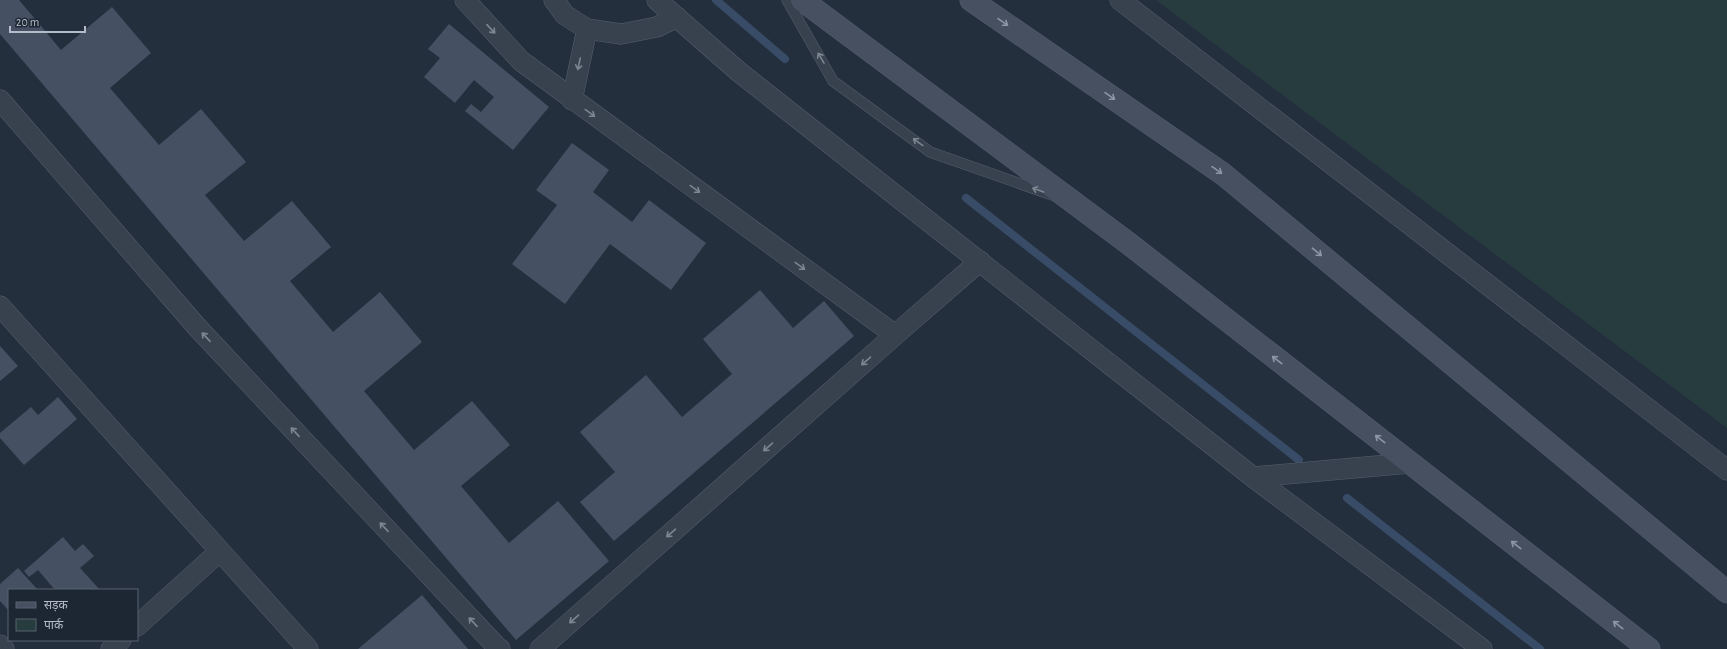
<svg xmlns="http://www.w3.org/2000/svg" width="1727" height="649" viewBox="0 0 1727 649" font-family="'Alegreya Sans','Noto Sans Devanagari',sans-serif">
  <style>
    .green { fill: #263c3f }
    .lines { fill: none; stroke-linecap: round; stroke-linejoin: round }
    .stream { stroke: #394c67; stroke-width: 8 }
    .building { fill: #455162 }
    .lane-casing { stroke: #565f6c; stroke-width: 11 }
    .street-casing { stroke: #565f6c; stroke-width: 21 }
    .secondary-casing { stroke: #565f6c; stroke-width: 23 }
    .lane { stroke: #38414e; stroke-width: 10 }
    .street { stroke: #38414e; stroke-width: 20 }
    .secondary { stroke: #465061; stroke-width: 22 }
    .oneway { stroke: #8e96a5 }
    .oneway2 { stroke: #7c8592 }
  </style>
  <rect width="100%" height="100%" fill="#242f3e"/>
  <path class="green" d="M1156 0H1727V428Z"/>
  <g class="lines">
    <path class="stream" d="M716 0 785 59
      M966 198 1299 460
      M1347 498 1540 649"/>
  </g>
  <path class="building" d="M0 0H19L61 50 112 7 151 53 110 88 159 145 201 109 246 162 205 195 244 241 292 201 331 247 290 281 333 332 380 292 422 342 364 391 414 450 472 401 510 445 461 486 509 543 558 501 609 561 516 640 0 34Z
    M449 24 549 107 513 150 465 111 471 104 481 112 494 97 474 80 455 103 424 77 440 58 428 49Z
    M572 143 609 170 593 192 632 222 649 200 706 243 671 290 610 244 565 304 512 264 557 205 536 190Z
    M760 290 793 328 824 301 854 336 614 541 580 502 615 472 580 432 646 375 682 417 732 374 703 339Z
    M0 346 18 366 0 381Z
    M58 397 77 419 24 465 0 438V433L31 407 38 415Z
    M63 537 75 551 83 544 94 556 80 568 100 590H55L38 570 29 577 24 571Z
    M18 568 38 590H9V611L0 601V584Z
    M422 595 468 649H358Z"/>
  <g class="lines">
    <defs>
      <path id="lane" d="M787 0 833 81 930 152 1052 195"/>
      <path id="street" d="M465 0 521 61 895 335
        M554 0 565 15 587 29 621 34 657 27 677 17
        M657 0 739 72 1253 477 1410 463
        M1120 0 1727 470
        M0 100 197 327 497 647 500 649
        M572 100 587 29
        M0 306 308 649
        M1253 477 1482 649
        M137 626 220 551
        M0 645 4 649
        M111 649 121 640
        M540 649 895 335 980 261"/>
      <path id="secondary" d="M802 0 1128 243 1649 649
        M971 0 1223 174 1727 592"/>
    </defs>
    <use href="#lane" class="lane-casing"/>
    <use href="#street" class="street-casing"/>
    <use href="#secondary" class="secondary-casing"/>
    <use href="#lane" class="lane"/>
    <use href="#street" class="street"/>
    <use href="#secondary" class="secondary"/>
  </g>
  <defs><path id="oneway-shaft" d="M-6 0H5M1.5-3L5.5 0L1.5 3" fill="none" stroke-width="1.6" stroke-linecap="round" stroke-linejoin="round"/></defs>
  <g class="oneway">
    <use href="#oneway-shaft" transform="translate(1003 22) rotate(35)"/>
    <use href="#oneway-shaft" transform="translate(1110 96) rotate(35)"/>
    <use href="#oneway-shaft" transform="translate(1217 170) rotate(35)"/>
    <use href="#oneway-shaft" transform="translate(1317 252) rotate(40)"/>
    <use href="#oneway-shaft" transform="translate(1277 360) rotate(-142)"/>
    <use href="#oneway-shaft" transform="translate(1380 439) rotate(-142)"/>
    <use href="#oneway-shaft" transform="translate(1516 545) rotate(-142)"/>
    <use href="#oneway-shaft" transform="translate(1618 625) rotate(-142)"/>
  </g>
  <g class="oneway2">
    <use href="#oneway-shaft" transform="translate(491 29) rotate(47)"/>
    <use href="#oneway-shaft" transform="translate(821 58) rotate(-120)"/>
    <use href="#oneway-shaft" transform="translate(579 64) rotate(102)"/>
    <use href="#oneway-shaft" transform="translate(590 113) rotate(36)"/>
    <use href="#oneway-shaft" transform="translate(918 142) rotate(-144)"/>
    <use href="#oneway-shaft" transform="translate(695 189) rotate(36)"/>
    <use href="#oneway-shaft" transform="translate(1038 190) rotate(-160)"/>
    <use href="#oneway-shaft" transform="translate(800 266) rotate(36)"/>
    <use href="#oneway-shaft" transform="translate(206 337) rotate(-133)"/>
    <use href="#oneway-shaft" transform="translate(866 361) rotate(139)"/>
    <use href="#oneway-shaft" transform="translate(295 432) rotate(-133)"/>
    <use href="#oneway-shaft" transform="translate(768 447) rotate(139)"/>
    <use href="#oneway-shaft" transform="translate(384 527) rotate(-133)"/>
    <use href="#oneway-shaft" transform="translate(671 533) rotate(139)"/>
    <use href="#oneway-shaft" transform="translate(574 619) rotate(139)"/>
    <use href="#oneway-shaft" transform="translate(473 622) rotate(-133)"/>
  </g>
  <rect x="8" y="589" width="130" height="52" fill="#1d2633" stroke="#59626f"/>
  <rect x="16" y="602" width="20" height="6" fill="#465061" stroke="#59626f"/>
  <text x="44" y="609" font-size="12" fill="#b4bcc9">सड़क</text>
  <rect x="16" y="619" width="20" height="12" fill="#263c3f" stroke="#59626f"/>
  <text x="44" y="629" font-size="12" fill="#b4bcc9">पार्क</text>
  <path d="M10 26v6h75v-6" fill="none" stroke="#b4bcc9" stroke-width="2"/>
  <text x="16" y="26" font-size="12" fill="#b4bcc9" stroke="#1d2633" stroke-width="3" paint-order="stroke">20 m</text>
</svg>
